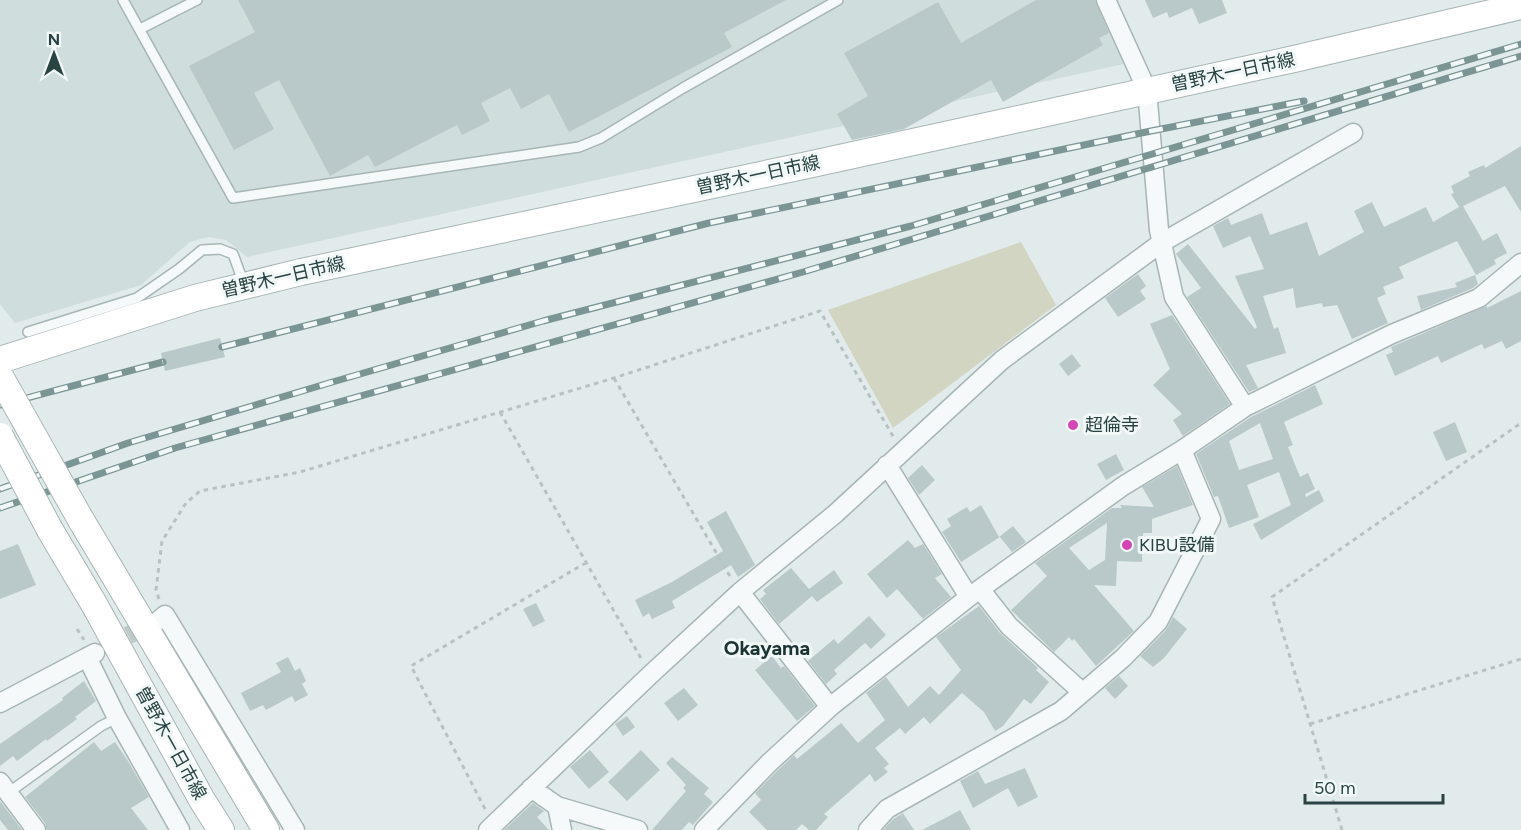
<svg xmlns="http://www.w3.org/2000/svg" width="1521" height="830" viewBox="0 0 1521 830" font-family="Figtree,'Noto Sans JP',sans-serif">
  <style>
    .built { fill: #d0dddd }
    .green { fill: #d3d5c3 }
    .building { fill: #b9c8c8; fill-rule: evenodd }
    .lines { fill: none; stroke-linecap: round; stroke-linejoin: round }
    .street-tunnel { stroke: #bdc9c9; stroke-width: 18; stroke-dasharray: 18 9; stroke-linecap: butt }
    .lane-casing { stroke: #a7b5b5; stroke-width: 12 }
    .street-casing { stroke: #a7b5b5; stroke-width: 21 }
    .secondary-casing { stroke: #a7b5b5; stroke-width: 28 }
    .path { stroke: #b8c2c2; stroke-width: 3; stroke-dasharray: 4.5 4.5; stroke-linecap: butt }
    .lane { stroke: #f5f9f9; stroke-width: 9 }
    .street { stroke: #f5f9f9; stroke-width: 18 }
    .secondary { stroke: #fff; stroke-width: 26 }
    .rail-casing { stroke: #7b9595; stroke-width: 7 }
    .rail { stroke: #f2f8f8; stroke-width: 4.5; stroke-dasharray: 14; stroke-linecap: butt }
    .secondary-bridge-casing { stroke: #a7b5b5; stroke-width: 28; stroke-linecap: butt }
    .secondary-bridge { stroke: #fff; stroke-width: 26 }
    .poi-dot { fill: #d245b2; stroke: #f2f8f8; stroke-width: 2 }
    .labels { text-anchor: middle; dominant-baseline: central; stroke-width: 6; stroke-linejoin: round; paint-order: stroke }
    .street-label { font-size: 18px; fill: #294343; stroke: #f2f8f8 }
    .poi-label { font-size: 18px; fill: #294343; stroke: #f2f8f8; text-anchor: start }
    .neighbourhood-label { font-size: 20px; font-weight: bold; fill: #1c3334; stroke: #f2f8f8 }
  </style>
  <rect width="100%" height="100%" fill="#e2ebeb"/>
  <path class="built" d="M0 0H1112L1142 60 247 257 226 240 208 237 190 242 141 285 15 323 0 304Z"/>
  <path class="green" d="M1021 242 1056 305 893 428 828 310Z"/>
  <path class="building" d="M238 0H786L724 33 732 47 569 132 549 94 521 109 510 88 481 103 490 121 462 135 457 125 375 167 368 155 330 176 279 80 254 93 274 129 234 150 189 66 255 32Z
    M1036 0H1095L1109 33 1099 38 1103 45 1003 102 991 80 904 129 852 140 837 114 868 96 844 53 938 2 961 43Z
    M1145 0H1222L1227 13 1199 24 1192 8 1169 18 1167 12 1153 18Z
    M1521 146V212L1505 186 1463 206 1483 241 1497 233 1507 253 1494 260 1496 264 1476 275 1457 241 1399 267 1404 278 1383 287 1386 294 1377 298 1388 323 1352 339 1337 305 1323 307 1322 303 1296 308 1293 288 1263 296 1274 329 1278 327 1286 353 1246 365 1258 388 1249 392 1187 297 1201 288 1176 254 1188 244 1255 329 1257 327 1235 276 1264 269 1250 236 1223 248 1213 226 1228 218 1231 225 1262 213 1270 235 1307 222 1319 256 1364 232 1354 211 1372 202 1384 227 1426 207 1433 222 1459 207 1451 194 1454 193 1451 186 1470 176 1468 172 1484 165 1485 168Z
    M1138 274 1146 286 1140 291 1146 299 1118 317 1105 298Z
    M1475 275 1478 284 1473 288 1421 310 1417 296 1457 287 1455 283Z
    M1521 291V341L1506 349 1502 341 1484 349 1482 344 1441 363 1438 356 1395 376 1386 355 1393 352 1391 347 1487 306V308Z
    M1172 315 1230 404 1183 436 1173 420 1182 414 1153 385 1170 369 1150 324Z
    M220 338 225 357 165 371 161 353Z
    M1072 354 1081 366 1068 376 1059 364Z
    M1315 385 1323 404 1284 422 1293 445 1288 447 1300 477 1308 473 1315 489 1305 494 1306 497 1319 490 1324 501 1261 540 1253 524 1291 505 1279 472 1247 485 1259 517 1229 528 1218 496 1214 497 1196 454 1251 417ZM1260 423 1273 459 1239 470 1229 441Z
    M1455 422 1467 452 1446 461 1433 432Z
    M1116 454 1124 470 1106 480 1097 464Z
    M922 465 935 480 919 495 908 478Z
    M1177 466 1193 505 1152 519V533H1143L1142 562 1117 561 1116 586 1094 585 1134 631 1096 666 1074 639 1072 641 1069 637 1054 652 1011 610 1047 576 1035 563 1112 508H1122L1120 505 1154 507 1142 487ZM1107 523 1105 560 1089 570 1069 548Z
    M981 505 999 537 1013 526 1026 542 1012 552 1000 537 961 562 942 532 951 526 947 519 967 507 970 512Z
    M726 511 755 565 738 577 731 565 672 601 675 608 652 619 649 613 643 617 635 600 672 582 723 551 707 522Z
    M908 540 915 548 923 544 942 574 935 578 951 597 923 619 897 589 887 598 867 574Z
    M18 544 36 585 0 599V551Z
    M791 568 809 589 834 570 843 583 817 602 812 596 779 624 760 599 766 594 763 590Z
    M536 603 545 621 533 627 523 609Z
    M979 606 1000 633 1038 668 1036 670 1049 682 1031 704 1024 699 1003 726 995 731 984 712 962 693 930 724 924 717 905 734 900 728 875 748 889 764 884 768 888 772 875 782 870 774 824 814 828 817 816 830H809L802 824 796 830H767L749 812 761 800 755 793 777 771 794 755 797 759 841 723 858 743 885 720 866 693 886 677 908 707 930 686 939 695 961 670 936 637Z
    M869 616 886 635 871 649 865 643 834 670 837 674 826 684 808 661 834 639 838 644Z
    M1173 617 1187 629 1164 658 1153 667 1140 656 1166 630Z
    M772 656 781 668 784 666 815 706 797 721 755 670Z
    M288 657 295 671 300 668 306 681 302 684 308 695 295 702 292 696 266 710 263 705 250 711 241 693 281 672 276 663Z
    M1119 676 1128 686 1115 699 1105 688Z
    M84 681 96 701 75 717 77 719 47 741 46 739 17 761 13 756 0 766V744L63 700 62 698Z
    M684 688 698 705 678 721 664 703Z
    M627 716 635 727 623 736 615 724Z
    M94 742 101 751 115 742 128 761 149 797 131 808 148 830H47L45 823 25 797Z
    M590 750 609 772 589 789 570 767Z
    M641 750 660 770 627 801 608 782Z
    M672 757 709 788 704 794 713 802 693 825 689 822 682 830H652L686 791 683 788 686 785 666 763Z
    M1025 768 1038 797 1018 807 1008 788 973 808 960 781 978 771 985 784Z
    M0 801 22 830H8L0 820Z
    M533 803 544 811 537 817 549 830H504Z
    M960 810 971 830H922L949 816Z
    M903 813 914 830H883L892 820Z"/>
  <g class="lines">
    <path class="street-tunnel" d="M104 648 154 622"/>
    <defs>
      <path id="lane" d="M123 0 233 198 579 147 601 138 683 88 838 0
        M140 29 197 0
        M28 332 137 298 179 269 202 250 220 249 233 254 244 284
        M8 793 101 726 117 718"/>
      <path id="street" d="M1106 0 1147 90 1159 230 1174 297 1245 407
        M887 465 969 597
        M980 589 1009 626 1082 692
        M740 592 830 707
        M159 620 165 615 295 830
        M87 657 117 718 180 830
        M0 703 95 653
        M0 782 36 830
        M531 788 557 806 562 830
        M557 806 638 830
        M488 830 650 675 740 592 835 514 1002 360 1161 243 1353 133
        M704 830 769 763 830 707 969 597 1123 486 1182 450 1245 407 1392 334 1479 298 1521 263
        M868 830 887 809 1061 711 1123 658 1158 622 1211 519 1182 450"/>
      <path id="secondary" d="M0 360 195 298 301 272 803 166 1294 59 1521 6
        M81 520 266 830
        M50 530 94 604 202 800 221 830"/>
    </defs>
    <use href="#lane" class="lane-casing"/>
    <use href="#street" class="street-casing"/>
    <use href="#secondary" class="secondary-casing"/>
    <path class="path" d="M614 378 731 578
      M500 412 642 660
      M159 599 156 590 162 541 186 503 200 491 300 472 614 378 820 311 894 438
      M77 629 84 640
      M1310 724 1521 659
      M485 809 411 666 587 562
      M1342 830 1272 597 1521 423"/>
    <use href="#lane" class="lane"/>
    <use href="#street" class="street"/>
    <use href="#secondary" class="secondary"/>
    <defs>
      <path id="rail" d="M222 347 709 223 1151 131 1304 101
        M0 405 163 362
        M0 489 128 443 329 383 543 321 911 226 1521 44
        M0 508 175 448 803 272 1521 56"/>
    </defs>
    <use href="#rail" class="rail-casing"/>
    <use href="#rail" class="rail"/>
    <defs>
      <path id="secondary-bridge" d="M1 378 81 520
        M0 436 50 530"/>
    </defs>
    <use href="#secondary-bridge" class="secondary-bridge-casing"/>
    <use href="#secondary-bridge" class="secondary-bridge"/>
  </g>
  <g class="poi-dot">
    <circle cx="1073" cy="425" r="6"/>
    <circle cx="1127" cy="545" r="6"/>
  </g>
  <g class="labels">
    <g class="street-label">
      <text transform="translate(1233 72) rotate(-12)">曽野木一日市線</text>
      <text transform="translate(758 175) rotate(-12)">曽野木一日市線</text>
      <text transform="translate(283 277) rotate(-13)">曽野木一日市線</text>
      <text transform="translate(171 743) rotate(61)">曽野木一日市線</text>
    </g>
    <g class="poi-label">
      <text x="1085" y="425">超倫寺</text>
      <text x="1139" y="545">KIBU設備</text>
    </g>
    <g class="neighbourhood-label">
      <text x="767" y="648">Okayama</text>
    </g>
  </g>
  <g transform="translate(54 54)" stroke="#f2f8f8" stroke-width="4.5" paint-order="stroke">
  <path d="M0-4.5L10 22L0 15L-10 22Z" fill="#294343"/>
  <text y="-9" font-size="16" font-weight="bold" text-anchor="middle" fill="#294343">N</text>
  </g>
  <path d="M1305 794v9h138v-9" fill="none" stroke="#294343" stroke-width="3"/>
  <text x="1314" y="794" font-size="18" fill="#294343" stroke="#f2f8f8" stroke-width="4.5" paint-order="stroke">50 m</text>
</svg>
